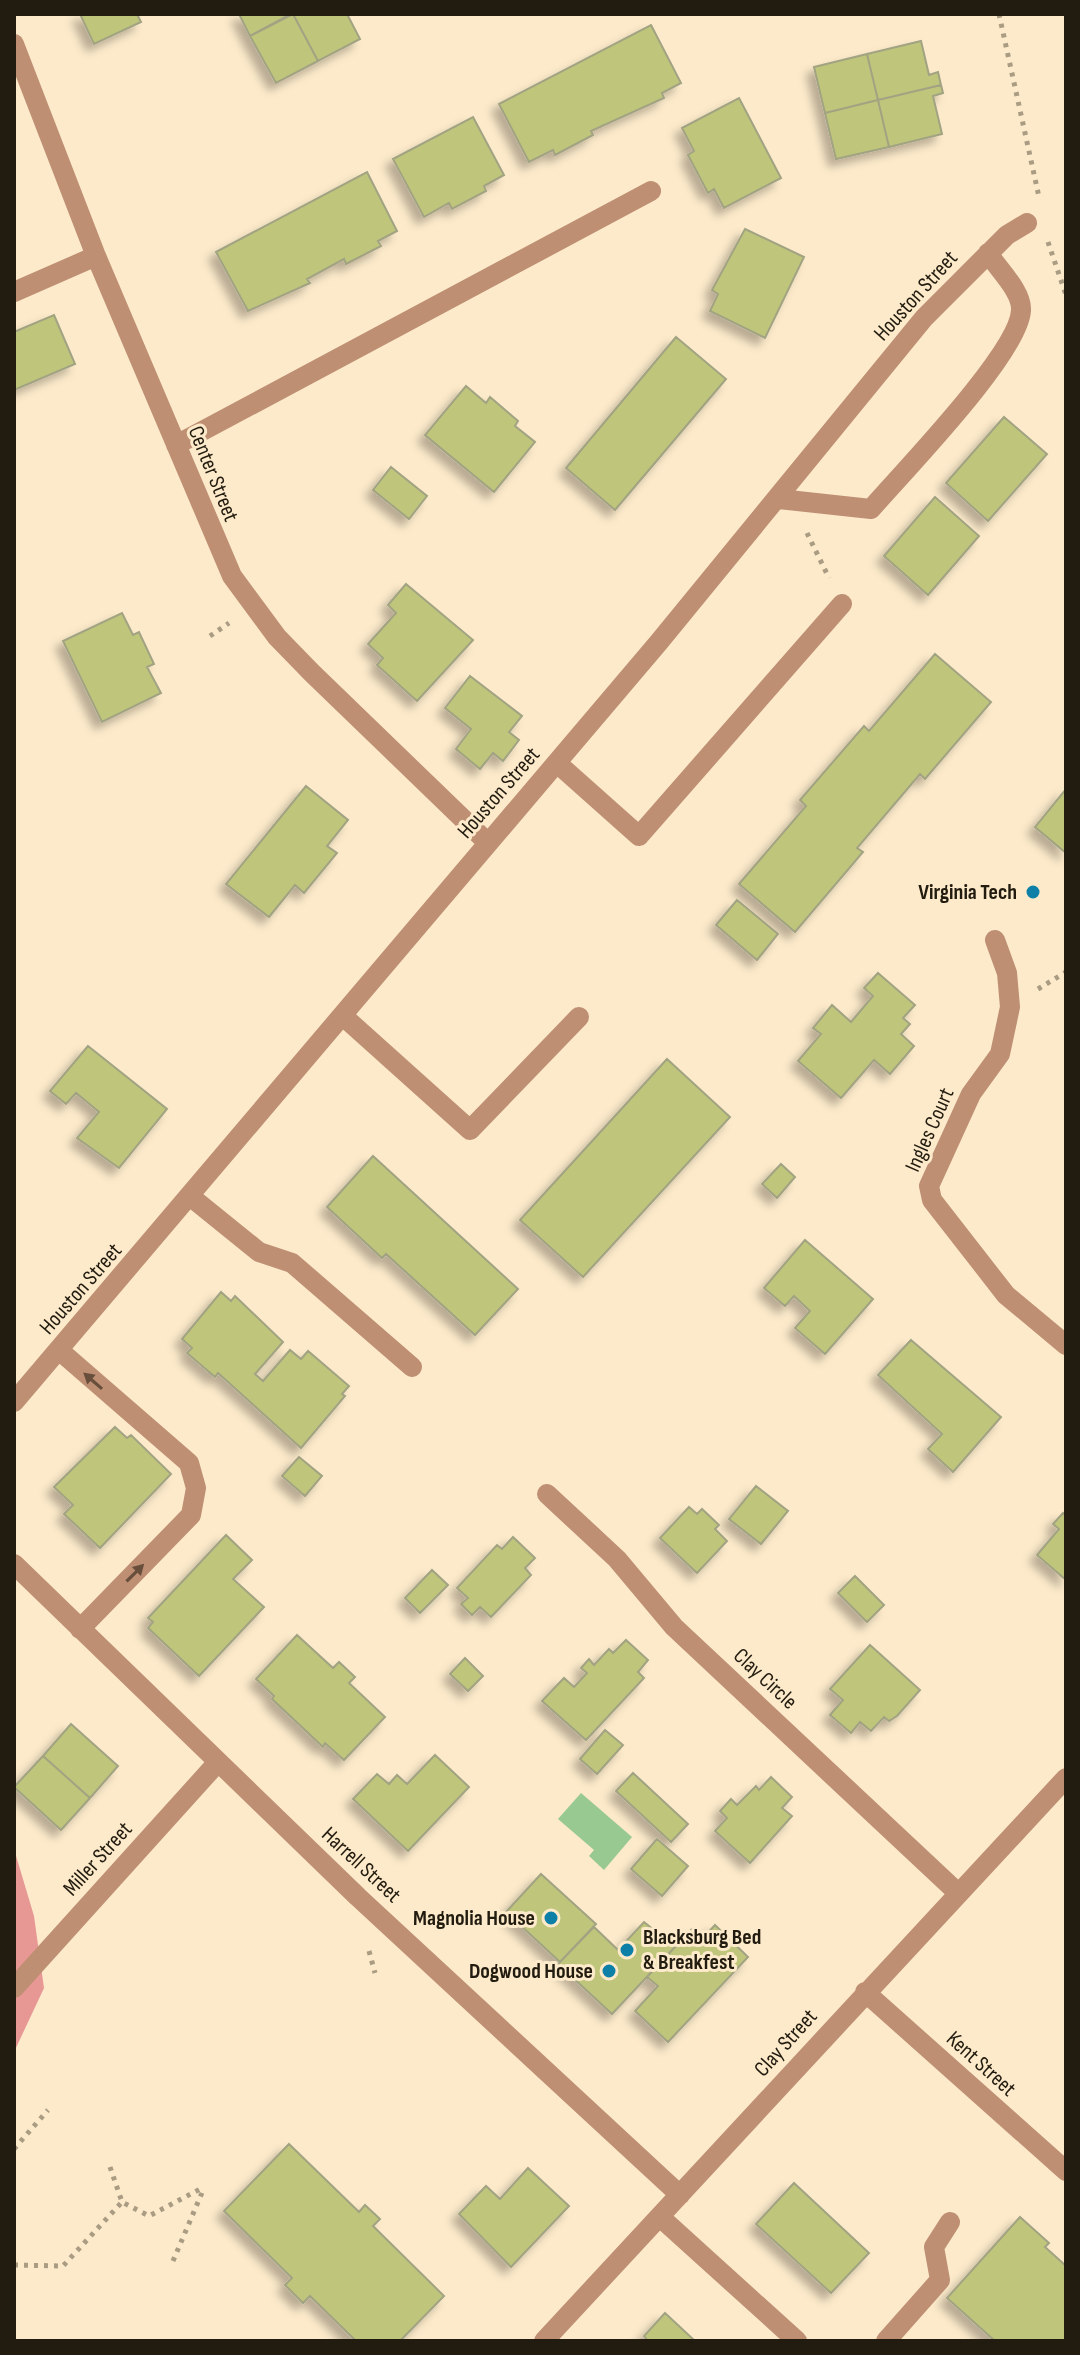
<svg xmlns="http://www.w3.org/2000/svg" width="1080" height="2355" viewBox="0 0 1080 2355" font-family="'Sofia Sans Condensed',sans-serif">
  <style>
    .forest { fill: #e79894 }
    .water { fill: #98c990 }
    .building { fill: #c0c57b; stroke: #a1a382; stroke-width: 2; filter: url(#shadow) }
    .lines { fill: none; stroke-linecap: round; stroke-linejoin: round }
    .path { stroke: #aa9c83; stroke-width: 5; stroke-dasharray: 4 6; stroke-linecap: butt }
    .minor { stroke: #be8f73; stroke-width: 20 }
    .oneway { fill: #684f3c }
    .poi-dot { fill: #0e80a7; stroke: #fceaca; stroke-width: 3 }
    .labels { text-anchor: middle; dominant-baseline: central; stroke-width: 6; stroke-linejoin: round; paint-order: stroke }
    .street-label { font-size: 22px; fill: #221b0f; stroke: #fceaca }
    .poi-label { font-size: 22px; font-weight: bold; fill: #221b0f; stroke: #fceaca; text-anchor: end }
  </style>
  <defs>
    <filter id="shadow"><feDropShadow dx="-7" dy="7" stdDeviation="4" flood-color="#0004"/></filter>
  </defs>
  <rect width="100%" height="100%" fill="#fceaca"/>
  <path class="forest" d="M14 1849 34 1916 44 1988 14 2052Z"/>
  <path class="water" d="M581 1793 632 1837 604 1870 589 1856 594 1850 558 1819Z"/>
  <path class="building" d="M80 14H137L141 22 94 44Z
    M239 14H291L250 36Z
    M293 14H347L360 39 318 61Z
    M293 14 318 61 276 83 250 36Z
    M651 25 681 83 662 93 664 98 591 131 593 135 555 155 553 150 529 162 499 104Z
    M921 41 929 75 938 72 941 85 878 100 867 54Z
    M867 54 878 100 825 113 814 67Z
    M941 85 943 93 933 96 942 134 889 147 878 100Z
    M739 98 781 178 724 208 714 189 708 193 688 155 694 151 682 128Z
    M878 100 889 147 836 159 825 113Z
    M473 117 504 175 484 186 486 191 452 209 449 203 424 217 393 159Z
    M367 172 397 231 378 241 381 246 346 264 344 259 307 279 310 283 248 311 216 252Z
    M745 229 804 257 765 338 710 311 718 294 712 290Z
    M54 315 75 364 14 390V332Z
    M676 337 726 379 615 510 566 468Z
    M466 386 486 403 490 397 518 421 515 426 535 442 494 492 425 435Z
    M1004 417 1047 454 988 521 946 483Z
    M391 467 427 496 409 519 373 490Z
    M935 497 979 536 928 595 884 556Z
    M406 584 473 640 417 701 377 665 383 658 368 644 396 613 388 605Z
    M122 613 133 635 139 632 154 664 147 667 161 693 102 722 63 641Z
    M935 654 991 702 925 779 920 774 857 848 863 852 795 932 739 884 806 806 800 800 864 726 869 731Z
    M470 676 522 716 509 732 519 740 503 761 493 753 480 769 456 749 471 729 445 708Z
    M306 786 348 820 327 846 337 853 304 893 295 885 269 917 226 884Z
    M1066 789V853L1035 827Z
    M737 900 778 934 757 960 716 925Z
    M878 973 915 1005 903 1018 910 1024 901 1034 914 1046 890 1074 874 1060 841 1098 798 1061 821 1034 813 1028 832 1005 851 1022 873 996 864 988Z
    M88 1046 167 1109 119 1168 77 1138 99 1112 76 1093 66 1104 50 1091Z
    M667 1059 730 1117 583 1277 520 1220Z
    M373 1156 518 1289 475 1335 386 1254 382 1258 327 1207Z
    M781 1164 795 1177 777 1198 762 1184Z
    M805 1240 873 1299 825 1354 795 1328 810 1311 794 1296 785 1306 764 1288Z
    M221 1292 231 1301 235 1296 283 1342 255 1374 263 1381 290 1350 301 1359 308 1351 349 1386 342 1394 345 1396 301 1448 218 1373 215 1377 187 1353 192 1348 182 1339Z
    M911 1340 1001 1417 953 1472 928 1449 942 1434 878 1375Z
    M115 1427 127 1438 131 1435 171 1474 100 1548 64 1514 73 1505 54 1487Z
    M299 1457 322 1476 305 1496 282 1476Z
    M756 1486 788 1511 761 1544 729 1519Z
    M689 1507 697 1514 702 1509 719 1525 715 1529 727 1541 697 1573 660 1538Z
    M1063 1513 1066 1516V1580L1037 1555 1059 1529 1053 1524Z
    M226 1535 252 1560 233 1579 264 1607 199 1676 148 1628 153 1622 148 1618Z
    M513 1537 535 1558 525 1568 531 1575 491 1617 480 1607 472 1615 461 1604 468 1598 457 1588 497 1545 502 1549Z
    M432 1570 448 1585 420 1613 405 1598Z
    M855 1576 884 1605 867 1622 838 1593Z
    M297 1635 333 1668 339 1662 355 1677 349 1683 385 1717 344 1760 325 1743 323 1747 272 1699 274 1696 256 1679Z
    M626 1640 648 1660 638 1672 644 1678 586 1740 542 1701 564 1678 574 1687 587 1673 581 1668 589 1659 594 1665 609 1649 613 1653Z
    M870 1645 920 1690 897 1716 889 1721 884 1717 871 1731 860 1722 851 1733 830 1715 843 1700 830 1689Z
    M465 1658 483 1676 468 1691 450 1674Z
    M71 1724 118 1766 90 1798 43 1756Z
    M605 1730 623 1745 597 1774 580 1759Z
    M435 1755 469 1787 408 1851 353 1799 377 1774 389 1784 397 1775 407 1784Z
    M43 1756 90 1798 61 1830 14 1787Z
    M633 1773 688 1824 671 1842 616 1791Z
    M771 1777 792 1797 782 1808 792 1816 750 1863 715 1831 727 1818 720 1811 731 1799 737 1805 756 1786 759 1790Z
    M657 1839 688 1866 662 1896 631 1869Z
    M541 1874 596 1924 560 1962 506 1912Z
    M644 1922 675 1947 612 2014 558 1964 594 1927 618 1950Z
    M715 1925 748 1957 668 2042 635 2011 658 1986 647 1977 692 1929 702 1939Z
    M289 2144 359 2212 365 2205 380 2219 373 2226 444 2296 400 2341H356L310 2296 303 2303 285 2285 292 2278 224 2211Z
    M528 2168 569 2206 511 2267 459 2214 486 2186 500 2199Z
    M794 2183 869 2253 831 2293 756 2224Z
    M1020 2217 1049 2243 1045 2247 1066 2266V2341H995L947 2298Z
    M665 2313 695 2341H648L644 2336Z"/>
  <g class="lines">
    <path class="path" d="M999 14 1039 197
      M1048 242 1066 295
      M807 533 829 578
      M210 636 229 623
      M1038 989 1066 972
      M369 1951 375 1973
      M14 2149 48 2110
      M110 2167 122 2202 149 2216 204 2187
      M173 2261 204 2188
      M14 2265 63 2266 122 2202"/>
    <path class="minor" d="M14 44 96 256 232 576 277 637 312 673 488 843
      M14 292 96 256
      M176 445 651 191
      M779 499 871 509C902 473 1020 352 1021 310 1022 291 998 269 988 253
      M557 763 639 836 842 604
      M995 940 1007 973 1010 1007 1000 1054 971 1094 929 1186 932 1200 1006 1295 1066 1345
      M343 1016 470 1130 579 1017
      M191 1197 259 1252 292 1263 412 1367
      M60 1351 189 1463 196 1488 191 1515 80 1629
      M14 1402 659 642 924 318 1007 235 1027 223
      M547 1494 617 1559 674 1627 958 1893
      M14 1564 358 1897 680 2195
      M14 1988 218 1762
      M865 1992 1066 2171
      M660 2217 797 2341
      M544 2341 1066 1778
      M886 2341 940 2280 934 2247 950 2222"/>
  </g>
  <defs><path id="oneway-solid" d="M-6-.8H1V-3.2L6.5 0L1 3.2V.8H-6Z" transform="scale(2)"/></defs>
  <g class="oneway">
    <use href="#oneway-solid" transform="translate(93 1381) rotate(-139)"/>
    <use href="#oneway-solid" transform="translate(135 1573) rotate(-45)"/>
  </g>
  <g class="poi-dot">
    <circle cx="1033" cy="892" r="8"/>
    <circle cx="551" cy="1918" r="8"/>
    <circle cx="627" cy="1950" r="8"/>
    <circle cx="609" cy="1971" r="8"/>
  </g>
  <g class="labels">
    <g class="street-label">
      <text transform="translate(916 296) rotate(-48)">Houston Street</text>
      <text transform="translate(213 474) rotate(68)">Center Street</text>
      <text transform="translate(499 793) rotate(-49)">Houston Street</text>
      <text transform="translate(930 1130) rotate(-66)">Ingles Court</text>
      <text transform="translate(81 1289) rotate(-49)">Houston Street</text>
      <text transform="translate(765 1679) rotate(43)">Clay Circle</text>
      <text transform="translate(98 1859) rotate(-48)">Miller Street</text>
      <text transform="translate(361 1865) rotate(43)">Harrell Street</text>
      <text transform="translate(786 2043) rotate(-48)">Clay Street</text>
      <text transform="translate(981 2064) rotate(42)">Kent Street</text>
    </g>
    <g class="poi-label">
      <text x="1017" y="892">Virginia Tech</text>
      <text x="535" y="1918">Magnolia House</text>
      <text x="643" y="1937" text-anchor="start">Blacksburg Bed<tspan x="643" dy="25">&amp; Breakfest</tspan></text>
      <text x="593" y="1971">Dogwood House</text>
    </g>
  </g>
  <rect width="1080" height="2355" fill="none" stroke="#221b0f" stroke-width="32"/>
</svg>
